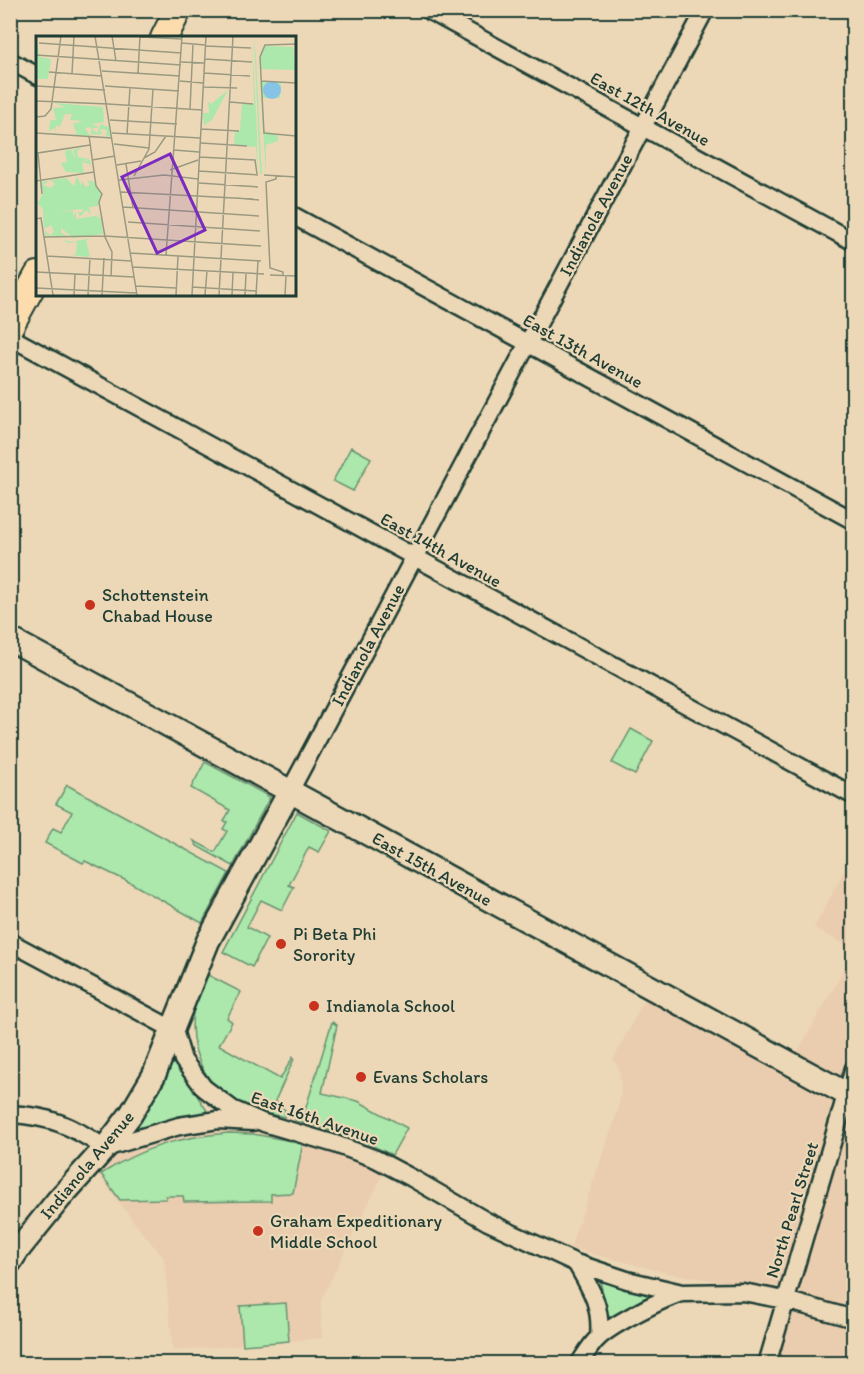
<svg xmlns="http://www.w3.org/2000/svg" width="864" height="1374" viewBox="0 0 864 1374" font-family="Itim,sans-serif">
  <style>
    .built { fill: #eacdaf }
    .green { fill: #ace7ac; stroke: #669270; stroke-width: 1.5 }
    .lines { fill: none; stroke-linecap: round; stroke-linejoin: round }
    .street-casing { stroke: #1f3d34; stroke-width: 21 }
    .secondary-casing { stroke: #1f3d34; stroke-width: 27 }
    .primary-casing { stroke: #1f3d34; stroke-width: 30 }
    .street { stroke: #ecd8b6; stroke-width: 16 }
    .secondary { stroke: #ecd8b6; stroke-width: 22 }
    .primary { stroke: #fcdcac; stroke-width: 26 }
    .poi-dot { fill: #c8321e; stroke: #ecd8b6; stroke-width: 2 }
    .labels { text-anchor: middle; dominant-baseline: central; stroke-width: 4.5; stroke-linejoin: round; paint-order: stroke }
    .street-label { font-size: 18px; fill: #1f3d34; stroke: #ecd8b6 }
    .poi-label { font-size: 18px; fill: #1f3d34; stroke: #ecd8b6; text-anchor: start }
    .inset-road { fill: none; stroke: #9a9a82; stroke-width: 1.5 }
    .view { fill: #7b2cbf; fill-opacity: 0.15; stroke: #7b2cbf; stroke-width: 3 }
    .inset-edge { fill: none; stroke: #1f3d34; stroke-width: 3 }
  </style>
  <rect width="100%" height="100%" fill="#ecd8b6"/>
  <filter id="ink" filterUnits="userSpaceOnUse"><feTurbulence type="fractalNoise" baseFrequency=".0167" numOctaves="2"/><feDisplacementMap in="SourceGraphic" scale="12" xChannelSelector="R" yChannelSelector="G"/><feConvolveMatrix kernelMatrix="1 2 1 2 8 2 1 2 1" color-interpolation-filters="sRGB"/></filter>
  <g filter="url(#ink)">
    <path class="built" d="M853 854V949L814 928Z
      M853 954V1363H767L785 1300 778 1286 718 1281 667 1273 570 1248 618 1110 621 1087 619 1069 613 1060 646 996 786 1072Z
      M265 1123 386 1168 321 1300 322 1338 173 1351 164 1258 140 1230 90 1164 105 1148 179 1126Z"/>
    <path class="green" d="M351 447 371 458 353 491 333 481Z
      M631 729 653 741 635 775 612 763Z
      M205 762 270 797 233 866 197 846 194 841 215 852 227 831 223 829 227 822 224 821 230 810 191 788Z
      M67 785 229 873 202 923 131 883 85 861 83 863 45 843 53 828 61 832 72 812 56 804Z
      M297 812 331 831 319 852 309 847 289 885 294 887 282 910 261 900 247 927 267 938 252 967 223 952Z
      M208 975 241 992 227 1018 232 1022 219 1045 280 1079 293 1057 294 1059 275 1101 285 1110 284 1117C272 1114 258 1113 247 1109 194 1087 176 1021 208 975Z
      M332 1022 337 1025 322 1093 358 1101 407 1128 392 1155 358 1139 295 1120 297 1113 304 1114Z
      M172 1062 177 1065 208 1112 139 1130 137 1127 157 1093Z
      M228 1133 253 1134 303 1143 293 1193 271 1194V1201L184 1202 183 1196H166V1199L120 1200 101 1174C143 1147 179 1137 228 1133Z
      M604 1278 652 1294 611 1318H608L600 1280Z
      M286 1303 289 1341 243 1345 240 1306Z"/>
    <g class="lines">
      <defs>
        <path id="street" d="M428 10 854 242
          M10 61 38 76
          M294 216 854 521
          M10 337 854 796
          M290 791 705 10
          M10 942 174 1030 183 1060 204 1088 232 1109 264 1123 335 1144 376 1159 412 1178 488 1222 576 1263 627 1280 682 1293 743 1292 785 1300 854 1319
          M10 1114C51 1116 72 1126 105 1148L179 1126 218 1120 253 1122
          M576 1263C591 1289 602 1306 599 1337
          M579 1364C585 1355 591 1344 599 1337 614 1324 663 1298 682 1293
          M767 1364 854 1068"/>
        <path id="secondary" d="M10 639 854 1098
          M10 1262 17 1251 59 1199 105 1148 131 1114 154 1075 208 941 290 791"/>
        <path id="primary" d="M164 38 178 10
          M10 326 38 275"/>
      </defs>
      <use href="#street" class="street-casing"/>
      <use href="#secondary" class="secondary-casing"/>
      <use href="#primary" class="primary-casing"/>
      <use href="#street" class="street"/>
      <use href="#secondary" class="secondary"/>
      <use href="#primary" class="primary"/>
    </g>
  </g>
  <g class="poi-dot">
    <circle cx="90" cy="605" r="6"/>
    <circle cx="281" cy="944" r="6"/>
    <circle cx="314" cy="1006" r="6"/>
    <circle cx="361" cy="1077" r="6"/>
    <circle cx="258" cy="1231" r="6"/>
  </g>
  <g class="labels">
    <g class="street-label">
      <text transform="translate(650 109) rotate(29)">East 12th Avenue</text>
      <text transform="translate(596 215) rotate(-62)">Indianola Avenue</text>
      <text transform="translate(583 351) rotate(29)">East 13th Avenue</text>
      <text transform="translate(441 550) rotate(29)">East 14th Avenue</text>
      <text transform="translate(368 645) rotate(-62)">Indianola Avenue</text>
      <text transform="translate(432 869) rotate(29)">East 15th Avenue</text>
      <text transform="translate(315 1118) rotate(19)">East 16th Avenue</text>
      <text transform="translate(87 1165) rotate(-50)">Indianola Avenue</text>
      <text transform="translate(792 1210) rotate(-73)">North Pearl Street</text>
    </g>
    <g class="poi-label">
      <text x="102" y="595">Schottenstein<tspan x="102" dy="21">Chabad House</tspan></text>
      <text x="293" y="934">Pi Beta Phi<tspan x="293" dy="21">Sorority</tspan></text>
      <text x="326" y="1006">Indianola School</text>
      <text x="373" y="1077">Evans Scholars</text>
      <text x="270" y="1221">Graham Expeditionary<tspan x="270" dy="21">Middle School</tspan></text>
    </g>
  </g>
  <g transform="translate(36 36)">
    <rect width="260" height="260" fill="#ecd8b6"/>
    <path d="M0 0 4 21 15 23 12 43H0ZM216 0 221 98V111L222 138 220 111 198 109 199 95H204L206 68H218ZM218 0 220 21 226 138H224ZM229 10 257 11 259 34 225 33V15ZM224 45 245 46 244 62H226L228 95 242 99V105L230 109V138ZM192 54 176 84 168 89 167 77H173L172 66 175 68ZM18 67 67 71 68 86 56 88 63 91 55 93 61 97 65 88 72 91 73 86 75 100 70 101 71 94 64 93 66 98 55 99V91L49 92 54 100 35 99 41 98 37 88 46 85 34 84 36 78H29L24 91 19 89 20 91 19 98H14L19 97V91L13 96 14 84 15 88V84H20L17 72 29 71ZM47 111 41 115 42 121 54 123 41 126 54 124 55 129 46 126 48 137 30 136 25 127 31 126 29 115 35 113 40 125 37 114ZM41 140 45 150 46 145 50 151 54 149 51 144 58 146 65 158 62 170 53 171 55 179 50 174 44 181 42 176H47L46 173 21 176 37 175V180L40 176V183L64 179 60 181 65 182 67 198 37 202 25 192V197L31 200H10L8 194 15 200 18 195 15 189 8 193 7 174 2 167 7 157 5 146 13 145 7 149 15 152 19 148 15 144 30 142 38 150ZM54 202 50 204 54 220 51 221 36 219 40 218 41 206 33 207 26 204 37 206Z" fill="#ace7ac"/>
    <path d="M227 54a9 9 0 1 1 18 0a9 9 0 1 1-18 0Z" fill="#86c3e6"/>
    <path class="inset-road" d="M59 0 101 259M76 0 80 25M104 1 146 3M3 7 145 17M146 7 169 9M260 8 229 9 224 21 228 97 260 100M170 10 215 12M0 19 145 29M169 23 216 26M145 26 168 27M66 35 144 40M13 36 66 40M102 37 104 0M168 37 214 40M36 38 38 0M144 45 167 47M225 45 260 47M0 50 69 54M69 50 143 55M168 51 201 52M0 65 72 68M194 66 217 68M72 68 166 74M154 73 157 8M0 81 9 80 15 73 25 0M74 84 141 88M165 93 203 95M0 97 76 102M76 97 164 102M91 98 94 52M53 100 60 150 66 158 63 166 69 201 76 216 75 240M165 107 211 110M78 108 113 112M138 114 163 116M164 121 219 124 221 138M108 122 119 116 130 100M56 124 79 120M90 128 97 172M81 129 105 125M134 134 162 124M163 135 222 139M228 139 260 141M98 140 113 113 117 53M240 140V143L230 146 234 232 247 236V239M83 144 128 139 162 143M0 145 58 136M163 147 222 151M85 156 217 163M6 158 2 117 54 109M201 162 223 164M87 171 223 180M0 183 5 182 17 259M92 186 224 195M8 201 69 200 225 210M94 217 225 225M130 219 146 0M11 220 95 225M97 231 228 238M0 236 98 241M234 239 260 240M100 250 140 252M156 251 220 255M0 252 100 257M38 259 39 238M52 259 54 222M66 259 68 222M140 259 142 220M156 259 170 0M169 259 171 235M183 259 197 0M196 259 197 237M209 259 210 238M220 259 222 225M249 259 250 240"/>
    <path class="view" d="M134 118 169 194 121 217 86 141Z"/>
    <rect width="260" height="260" class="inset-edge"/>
  </g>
  <rect width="864" height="1374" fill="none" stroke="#ecd8b6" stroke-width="36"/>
  <rect x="18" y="18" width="828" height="1338" fill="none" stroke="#1f3d34" stroke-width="2" filter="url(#ink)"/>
</svg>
